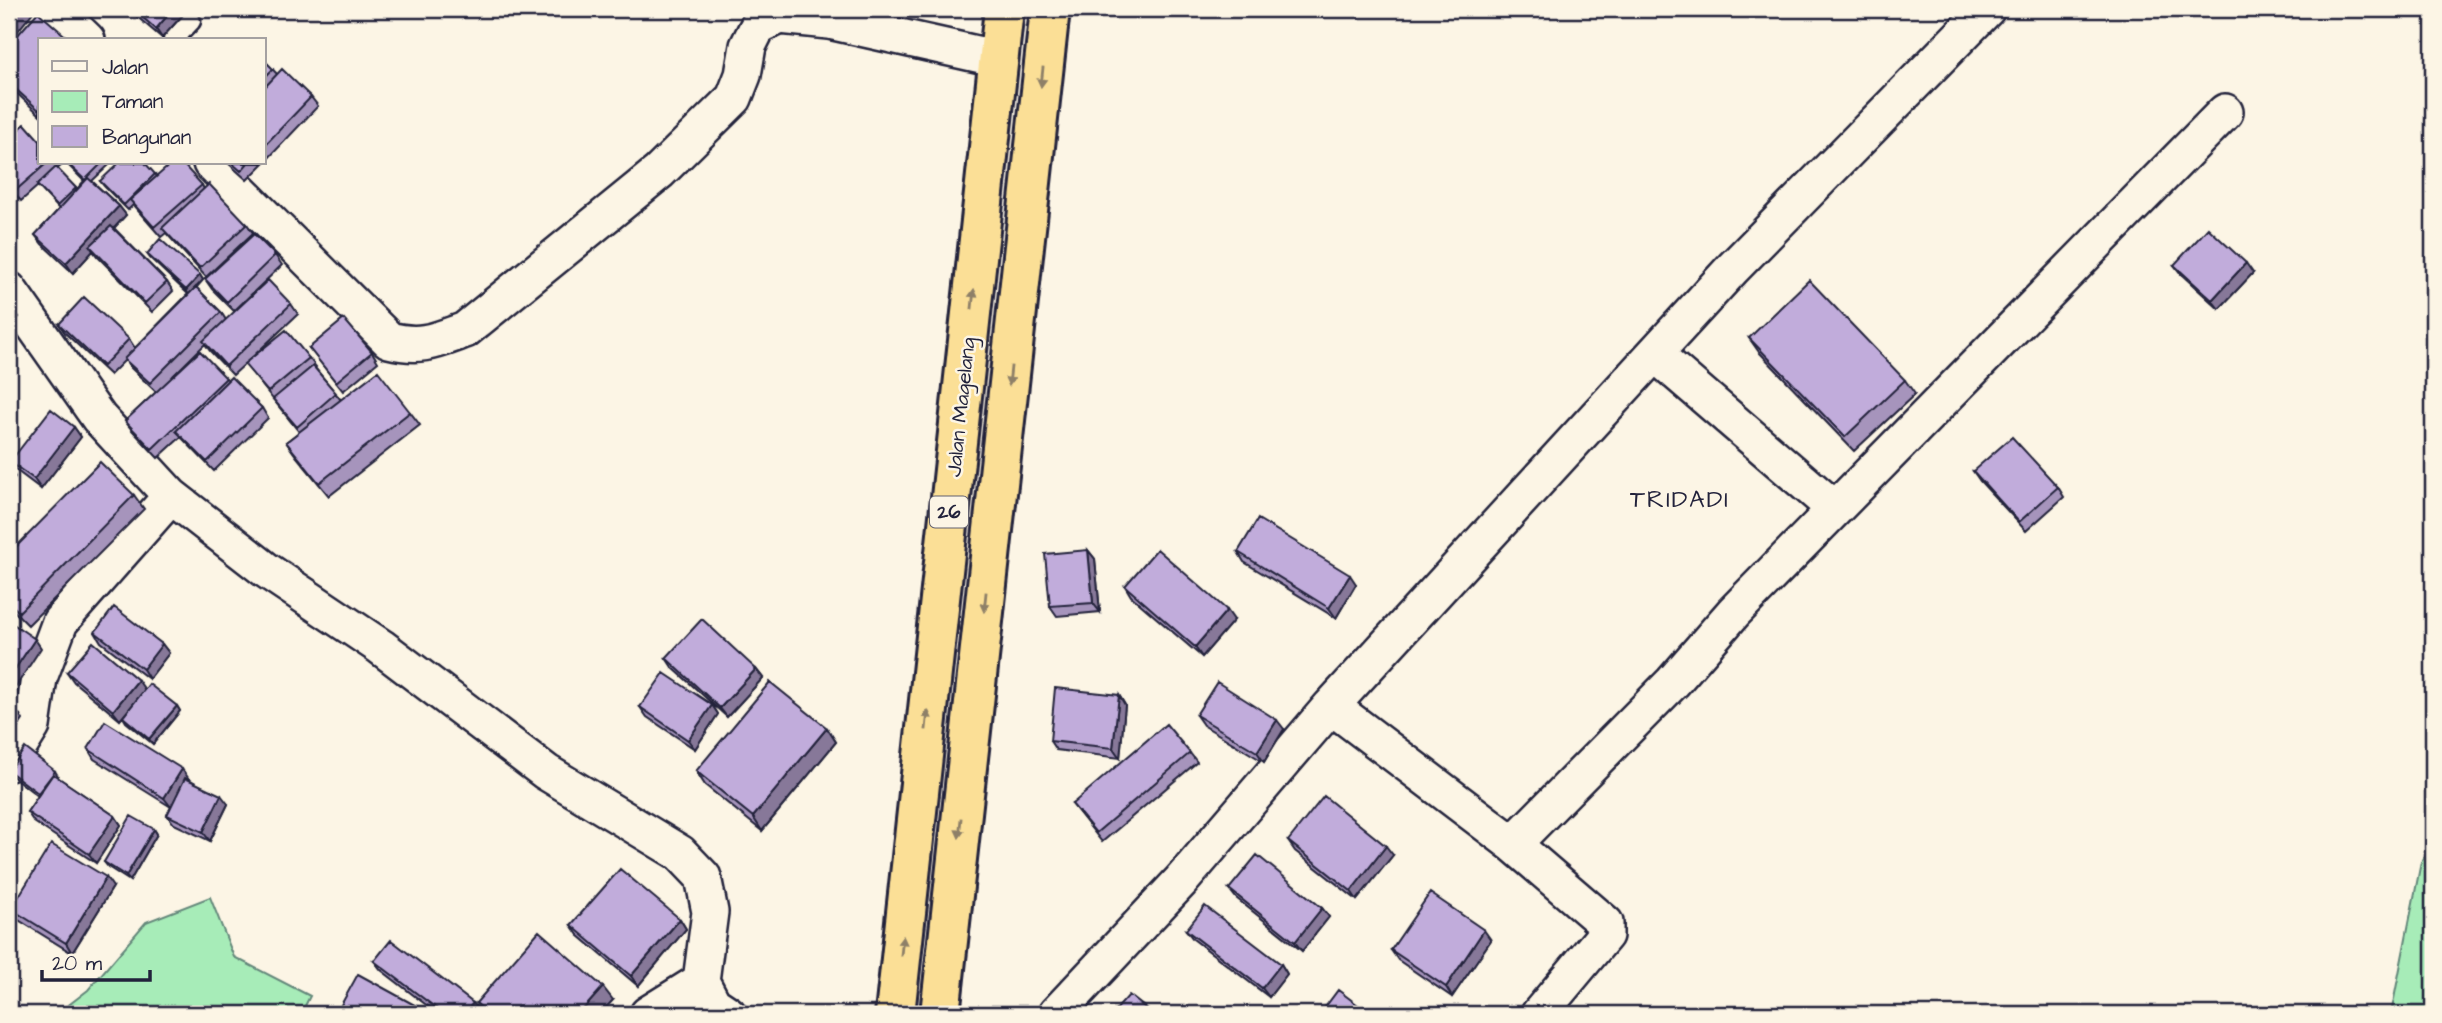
<svg xmlns="http://www.w3.org/2000/svg" width="2442" height="1023" viewBox="0 0 2442 1023" font-family="'Architects Daughter',sans-serif">
  <style>
    .green { fill: #a7ecb8; stroke: #64877a; stroke-width: 2 }
    .lines { fill: none; stroke-linecap: round; stroke-linejoin: round }
    .lane-casing { stroke: #22223b; stroke-width: 23 }
    .street-casing { stroke: #22223b; stroke-width: 40 }
    .highway-casing { stroke: #22223b; stroke-width: 44 }
    .lane { stroke: #fcf5e5; stroke-width: 18 }
    .street { stroke: #fcf5e5; stroke-width: 35 }
    .highway { stroke: #fbdf96; stroke-width: 38 }
    .wall { fill: #a694bc; stroke: #22223b; stroke-width: 2 }
    .shaded-wall { fill: #877899; stroke: #22223b; stroke-width: 2 }
    .building { fill: #c1acdb; stroke: #22223b; stroke-width: 2 }
    .oneway { fill: #8e8068 }
    .labels { text-anchor: middle; dominant-baseline: central; stroke-width: 5; stroke-linejoin: round; paint-order: stroke }
    .shield { fill: #fcf5e5; stroke: #63616e; stroke-width: 2 }
    .shield-label { font-size: 19px; font-weight: bold; fill: #22223b }
    .street-label { font-size: 21px; fill: #22223b; stroke: #fcf5e5 }
    .quarter-label { font-size: 24px; letter-spacing: 2px; fill: #22223b; stroke: #fcf5e5 }
  </style>
  <rect width="100%" height="100%" fill="#fcf5e5"/>
  <filter id="ink" filterUnits="userSpaceOnUse"><feTurbulence type="fractalNoise" baseFrequency=".0143" numOctaves="2"/><feDisplacementMap in="SourceGraphic" scale="14" xChannelSelector="R" yChannelSelector="G"/><feConvolveMatrix kernelMatrix="1 2 1 2 8 2 1 2 1" color-interpolation-filters="sRGB"/></filter>
  <g filter="url(#ink)">
    <path class="green" d="M2433 847V1014H2391L2421 862Z
      M210 897 234 957 310 996 301 1014H57L88 990 146 922Z"/>
    <g class="lines">
      <defs>
        <path id="lane" d="M173 40 191 21"/>
        <path id="street" d="M55 9 87 40
          M211 163 389 340C421 348 435 341 465 330L659 172 734 98 743 75 748 46 758 26 780 16 829 21 999 59
          M9 290 99 418 171 496 266 570 381 647 546 772 680 853 703 877 710 912 701 981 713 1004 728 1014
          M1655 354 1835 509
          M1331 706 1513 844 1605 923V935L1539 1014
          M9 763 32 726 39 678 60 622 171 496
          M1513 844 1673 682 1734 612 2225 112
          M648 1014 701 981
          M1056 1014 1181 881 1331 706 1733 268 1987 9"/>
        <path id="highway" d="M895 1014 1004 9
          M940 1014 1050 9"/>
      </defs>
      <use href="#lane" class="lane-casing"/>
      <use href="#street" class="street-casing"/>
      <use href="#highway" class="highway-casing"/>
      <use href="#lane" class="lane"/>
      <use href="#street" class="street"/>
      <use href="#highway" class="highway"/>
    </g>
    <path class="wall" d="M128 9H188L162 38Z
      M40 40V115L9 86V45Z
      M264 60 277 74 311 97 318 106 264 163Z
      M9 118 14 123 40 163H59L61 166 57 169 77 189 84 181 66 163H107L109 165 92 181 119 206 126 215 114 228 167 282 173 291 152 312 97 256 93 251 73 273 42 244 35 235 59 209 38 186 21 201 9 186Z
      M228 163H264L247 180Z
      M155 174 157 176 202 185 204 189 247 224 253 233 206 277 166 233 161 237 133 205 128 210 104 186 100 181Z
      M147 254 200 275 203 280 196 288 221 312 226 320 291 304 298 314 247 362 309 358 316 367 315 368 341 400 410 412 420 425 329 496 296 456 286 442 299 432 245 364 233 375 210 351 205 344 174 375 226 378 262 408 268 418 214 471 181 437 158 458 132 430 125 421 156 392 131 368 125 360 110 375 65 333 59 324 129 339 135 348 188 294 150 258Z
      M275 255 282 265 234 311 212 289 205 279Z
      M2174 265 2253 273 2219 309 2181 274Z
      M1749 338 1905 380 1915 394 1854 451 1759 352Z
      M309 348 372 352 378 362 343 391Z
      M74 427 81 437 41 489 17 471 10 462Z
      M1973 471 2058 487 2064 497 2026 531 1980 481Z
      M134 495 144 509 28 625 9 606V554Z
      M1088 550 1095 559 1100 612 1057 616 1050 606Z
      M1238 552 1356 584 1336 618 1244 562Z
      M1125 586 1234 620 1202 657 1131 596Z
      M95 632 162 644 169 653 149 679 101 642Z
      M666 658 756 669 763 678 727 717 672 667Z
      M67 672 145 690 120 720 74 682Z
      M1119 695 1125 705 1120 758 1056 750 1050 741Z
      M712 705 718 714 695 749 647 717 640 707Z
      M177 706 180 711 153 744 126 722 123 717Z
      M1196 715 1284 729 1264 762 1203 725Z
      M827 728 836 742 762 831 705 785 696 771Z
      M88 749 189 779 228 804 210 841 174 824 167 815 171 807 94 759Z
      M1190 753 1197 762 1102 842 1072 804Z
      M9 771 58 776 57 777 115 816 121 825 96 863 34 822 27 812 38 796 12 776Z
      M154 829 157 834 130 881 108 867 104 862Z
      M1288 841 1393 855 1357 900 1295 851Z
      M113 887 72 953 17 919 11 909Z
      M1229 889 1322 908 1329 917 1302 951 1236 898Z
      M680 919 686 929 638 986 578 935 571 925Z
      M1186 930 1281 964 1287 974 1269 997 1193 939Z
      M1491 940 1452 997 1398 960 1391 950Z
      M374 961 473 1003 480 1012 478 1014H438L381 970Z
      M613 1000 600 1014H484L476 1003Z"/>
    <path class="shaded-wall" d="M21 9H30L33 12 9 42V24Z
      M105 9H114L109 14Z
      M173 9H188L162 38 156 29Z
      M14 123 21 133 9 147V129Z
      M119 206 126 215 94 250 90 246 93 251 73 273 66 263Z
      M2246 263 2253 273 2219 309 2212 300Z
      M200 275 203 280 189 295 186 290Z
      M12 308 19 317 9 329V312Z
      M74 427 81 437 41 489 34 479Z
      M9 467 15 477 9 485Z
      M1088 550 1095 559 1100 612 1093 603Z
      M1350 575 1356 584 1336 618 1329 608Z
      M1227 610 1234 620 1202 657 1195 647Z
      M35 639 41 648 9 697V678Z
      M162 644 169 653 149 679 143 669Z
      M756 669 763 678 727 717 720 708Z
      M138 680 145 690 120 720 113 711Z
      M1119 695 1125 705 1120 758 1113 748Z
      M712 705 718 714 695 749 688 740Z
      M177 706 180 711 153 744 149 739Z
      M20 715 23 720 9 741V731Z
      M1277 720 1284 729 1264 762 1257 752Z
      M827 728 836 742 762 831 753 817Z
      M182 769 189 779 171 807 164 798Z
      M55 771 58 776 41 798 38 793Z
      M221 795 228 804 210 841 203 832Z
      M115 816 121 825 96 863 89 854Z
      M154 829 157 834 130 881 126 876Z
      M1386 846 1393 855 1357 900 1351 891Z
      M106 877 113 887 72 953 66 943Z
      M1322 908 1329 917 1302 951 1295 942Z
      M680 919 686 929 638 986 631 976Z
      M1484 930 1491 940 1452 997 1446 987Z
      M1281 964 1287 974 1269 997 1262 988Z
      M603 987 613 1000 600 1014H579Z
      M473 1003 480 1012 478 1014H464Z"/>
    <path class="building" d="M9 9H21L9 24Z
      M133 9H173L156 29Z
      M38 12 70 40H40V111L9 83V45Z
      M264 60 273 69 264 78Z
      M282 69 311 97 264 146V88Z
      M9 118 14 123 9 129Z
      M25 124 40 141V163H47L15 191 9 184V138Z
      M67 163H102L85 180Z
      M119 163H145L155 174 124 205 100 181Z
      M172 163H182L202 185 154 227 130 200Z
      M232 163H248L241 171Z
      M56 167 76 188 57 206 37 185Z
      M88 178 119 206 66 263 35 235Z
      M209 184 247 224 200 268 162 228Z
      M111 226 167 282 145 303 90 246Z
      M2208 228 2246 263 2212 300 2174 265Z
      M254 234 275 255 227 302 205 279Z
      M160 239 200 275 186 290 147 254Z
      M268 280 291 304 226 366 203 341Z
      M1809 280 1905 380 1845 437 1749 338Z
      M196 287 221 312 150 383 124 359Z
      M84 297 129 339 103 366 59 324Z
      M344 319 372 352 336 382 309 348Z
      M286 330 309 358 268 392 244 364Z
      M200 351 226 378 152 449 125 421Z
      M313 366 336 393 297 427 273 399Z
      M378 371 410 412 319 483 286 442Z
      M231 377 262 408 207 462 176 431Z
      M51 409 74 427 34 479 10 462Z
      M2012 437 2058 487 2019 522 1973 471Z
      M100 462 134 495 19 612 9 602V554Z
      M1258 519 1350 575 1329 608 1238 552Z
      M1157 549 1227 610 1195 647 1125 586Z
      M1088 550 1093 603 1050 606 1045 554Z
      M114 607 162 644 143 669 95 632Z
      M702 619 756 669 720 708 666 658Z
      M9 621 35 639 9 678Z
      M93 642 138 680 113 711 67 672Z
      M664 673 712 705 688 740 640 707Z
      M770 682 827 728 753 817 696 771Z
      M1217 682 1277 720 1257 752 1196 715Z
      M149 684 177 706 149 739 123 717Z
      M1055 688 1119 695 1113 748 1050 741Z
      M9 707 20 715 9 731Z
      M105 721 182 769 164 798 88 749Z
      M1166 724 1190 753 1096 833 1072 804Z
      M25 748 55 771 38 793 9 771Z
      M53 774 115 816 89 854 27 812Z
      M185 778 221 795 203 832 167 815Z
      M1324 796 1386 846 1351 891 1288 841Z
      M131 816 154 829 126 876 104 862Z
      M51 844 106 877 66 943 11 909Z
      M1257 855 1322 908 1295 942 1229 889Z
      M620 869 680 919 631 976 571 925Z
      M1430 893 1484 930 1446 987 1391 950Z
      M1205 906 1281 964 1262 988 1186 930Z
      M539 931 603 987 579 1014H489L476 1003Z
      M391 940 473 1003 464 1014H444L374 961Z
      M358 974 431 1014H336Z
      M1338 990 1370 1014H1320Z
      M1129 995 1153 1014H1118L1114 1012Z"/>
    <defs><path id="oneway-solid" d="M-6-.8H1V-3.2L6.5 0L1 3.2V.8H-6Z" transform="scale(1.75)"/></defs>
    <g class="oneway">
      <use href="#oneway-solid" transform="translate(1042 77) rotate(96)"/>
      <use href="#oneway-solid" transform="translate(973 299) rotate(-84)"/>
      <use href="#oneway-solid" transform="translate(1010 376) rotate(96)"/>
      <use href="#oneway-solid" transform="translate(985 602) rotate(96)"/>
      <use href="#oneway-solid" transform="translate(927 720) rotate(-84)"/>
      <use href="#oneway-solid" transform="translate(960 828) rotate(96)"/>
      <use href="#oneway-solid" transform="translate(902 946) rotate(-84)"/>
    </g>
  </g>
  <g class="labels">
    <rect class="shield" x="930" y="496.5" width="38" height="31" rx="5"/>
    <g class="shield-label">
      <text x="949" y="512">26</text>
    </g>
    <g class="street-label">
      <text transform="translate(961 407) rotate(-84)">Jalan Magelang</text>
    </g>
    <g class="quarter-label">
      <text x="1680" y="500">TRIDADI</text>
    </g>
  </g>
  <rect width="2442" height="1023" fill="none" stroke="#fcf5e5" stroke-width="35"/>
  <rect x="18" y="18" width="2407" height="988" fill="none" stroke="#22223b" stroke-width="2.5" filter="url(#ink)"/>
  <rect x="38" y="38" width="228" height="126" fill="#fcf5e5" stroke="#a5a1a1" stroke-width="2"/>
  <rect x="52" y="61" width="35" height="10" fill="#fcf5e5" stroke="#a5a1a1" stroke-width="2"/>
  <text x="102" y="74" font-size="21" fill="#22223b">Jalan</text>
  <rect x="52" y="91" width="35" height="21" fill="#a7ecb8" stroke="#a5a1a1" stroke-width="2"/>
  <text x="102" y="108" font-size="21" fill="#22223b">Taman</text>
  <rect x="52" y="126" width="35" height="21" fill="#c1acdb" stroke="#a5a1a1" stroke-width="2"/>
  <text x="102" y="144" font-size="21" fill="#22223b">Bangunan</text>
  <path d="M42 970v10h108v-10" fill="none" stroke="#22223b" stroke-width="3.5"/>
  <text x="52" y="970" font-size="21" fill="#22223b" stroke="#fcf5e5" stroke-width="5" paint-order="stroke">20 m</text>
</svg>
